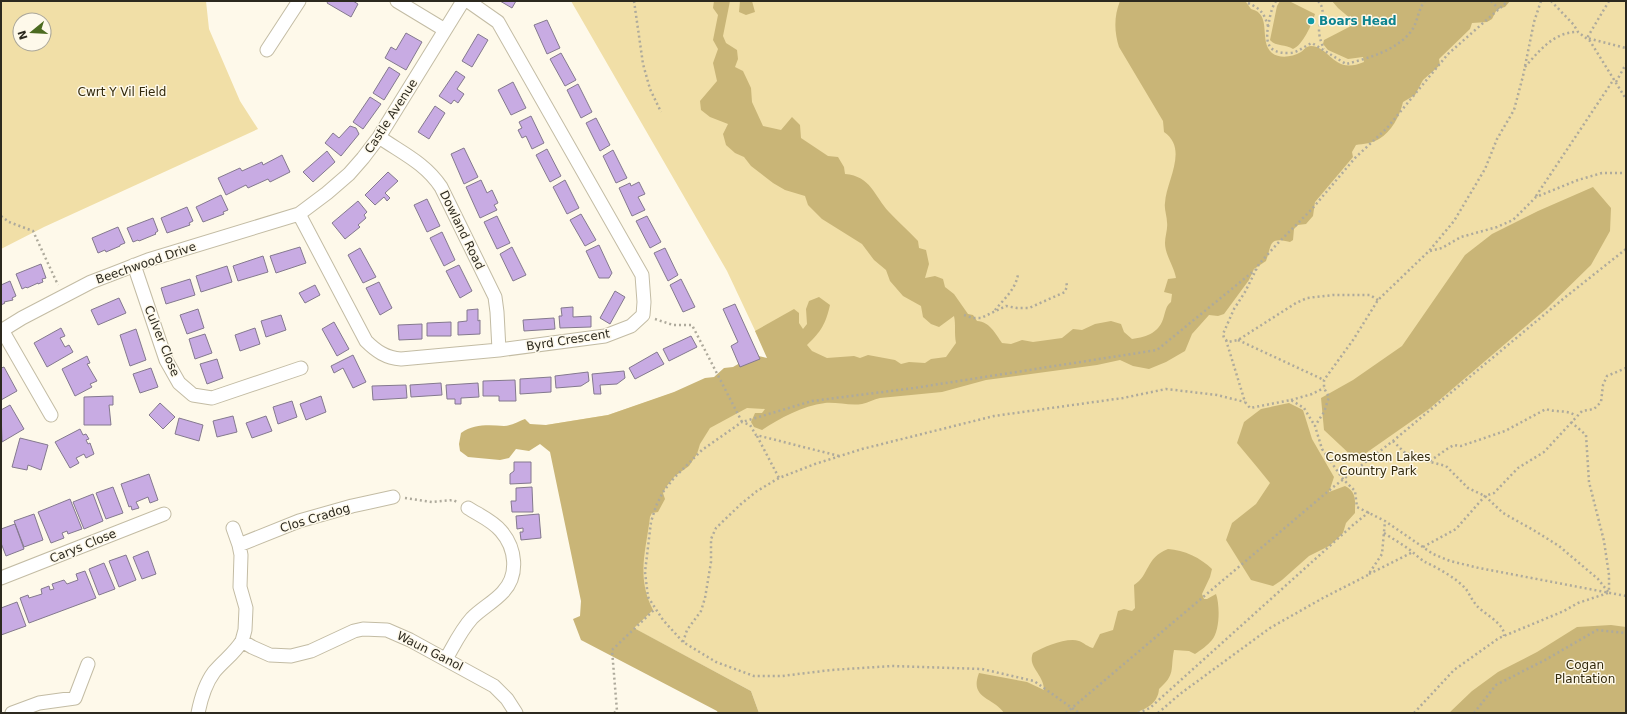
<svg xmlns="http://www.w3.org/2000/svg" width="1627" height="714" viewBox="0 0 1627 714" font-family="'DejaVu Sans',sans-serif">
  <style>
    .green { fill: #f1dfa7; fill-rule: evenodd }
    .forest { fill: #c9b577 }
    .building { fill: #c8abe3; stroke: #84798e }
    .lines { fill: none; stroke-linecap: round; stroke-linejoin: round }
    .street-casing { stroke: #c3bca4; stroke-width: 15 }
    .path { stroke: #aeaa9c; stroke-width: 2.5; stroke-dasharray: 2 3; stroke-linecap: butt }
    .street { stroke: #fff; stroke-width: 13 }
    .culture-dot { fill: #0f9aa8; stroke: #fef9ea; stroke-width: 1.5 }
    .labels { text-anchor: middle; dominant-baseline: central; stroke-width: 3; stroke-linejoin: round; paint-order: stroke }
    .culture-label { font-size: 12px; font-weight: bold; fill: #0d838f; stroke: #fef9ea; text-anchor: start }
    .park-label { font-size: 12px; fill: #32290c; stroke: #fef9ea }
    .street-label { font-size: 12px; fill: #2c291f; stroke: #fef9ea }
  </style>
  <rect width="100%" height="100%" fill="#fef9ea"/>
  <path class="green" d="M1 1H206L209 29 240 101 258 129 44 227 1 249ZM20 20H44V44H20Z
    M571 1H1626V713H759L751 691 596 608 546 425 608 415 696 385 768 358 727 271Z"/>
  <path class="forest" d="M714 1H730L723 36 726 43 737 50 738 59 735 67 743 71 751 88 752 102 763 126 781 130 792 117 800 125 801 138 828 156 838 157 844 167 845 174C871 176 874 196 889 212 898 222 909 231 918 241L919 248 926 250 929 264 925 278 935 276 943 279 945 287 954 294 968 314 973 315 977 321C990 322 995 333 1002 343L1011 344 1022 340 1033 342 1062 338 1073 329 1082 330 1095 324 1111 321 1121 324 1124 332 1132 339C1148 337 1160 332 1164 316 1166 310 1166 306 1171 302L1172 294 1164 292 1168 279 1176 278C1174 266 1165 255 1165 243 1165 236 1168 229 1167 222 1167 216 1164 209 1165 203 1166 181 1189 149 1164 132L1163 121 1119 47C1114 31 1114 16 1120 1H1248L1246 2 1251 9C1273 14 1258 41 1272 53 1280 59 1292 57 1301 52 1304 50 1306 46 1311 46 1331 47 1333 75 1364 62L1363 57 1348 59 1328 50 1323 44 1324 40 1351 26V19L1338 8 1332 1H1510L1505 7 1497 9 1492 19 1487 22 1472 23 1470 29 1439 59 1440 65 1423 80 1415 95 1403 102C1400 116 1391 132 1379 139 1373 143 1363 144 1356 145L1352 152 1353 157 1315 202 1313 216 1306 224 1298 225 1294 229 1293 240 1290 242C1268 236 1272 245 1266 261L1254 269 1249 280 1224 314 1218 316 1209 315 1192 334 1185 351 1166 362 1149 369 1133 366 1120 360 1097 365 986 380 942 392 880 398C874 399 868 403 862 404 850 406 837 402 825 403 802 406 780 418 762 430L754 427 751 422 755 413H762L765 409 747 408 710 428 700 444 697 454 689 466 675 476 666 487 663 493 665 499 658 512 652 513 650 517C646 551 636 577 653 610L634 628 751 691 759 713H718L717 711 581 640 573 619 580 616 581 601 550 452 540 444 529 451 516 449 509 458 500 460 468 457 460 451 459 444 461 433C474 424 488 425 504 426 511 426 519 421 525 419L530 424 546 425 608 415 674 392 705 378 714 377 724 368 733 367 754 355 767 358 755 331 794 309 799 313V323L803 329 807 324 806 309 809 301 819 297 830 305C826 323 821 332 807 345L812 351 827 358 854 356 860 358 868 355 895 360 901 364 909 362 925 363 931 359 946 357 956 343C954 333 956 325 954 316L939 327 931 324 923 317 921 306 903 296 890 281 886 270 874 260 862 244 822 219 808 205 805 196 785 190 773 183 751 166 744 157 735 153 726 145 723 134 728 124 710 117 701 110 700 101 717 81 713 63 718 49 713 40 718 15 713 8Z
    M740 1H752L755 12 746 15 739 12Z
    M1280 1H1289L1315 14C1312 24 1303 45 1293 49 1286 44 1276 47 1270 40L1277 6Z
    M1593 187 1611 208 1610 231 1591 265 1546 309 1429 409 1356 460 1324 430 1321 398 1353 380 1402 346 1465 255 1492 234 1538 211Z
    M1289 403 1303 410 1312 439 1334 477 1329 492 1345 486C1357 492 1355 501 1355 513L1346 523 1343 533 1337 539 1329 546 1309 556 1282 580 1273 586 1251 580 1226 540 1232 523 1256 504 1270 483 1257 467 1237 443 1244 422 1261 409Z
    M1168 549C1184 550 1201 558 1212 569L1210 577 1202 594 1204 599H1207L1216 594C1220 605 1220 631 1212 640 1208 645 1201 650 1195 654L1189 651 1174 650C1170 670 1176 674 1159 689 1158 703 1147 709 1134 713H1004C993 697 969 699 979 673L1027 682 1044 690C1044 674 1027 667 1033 653 1044 647 1067 637 1079 641 1084 643 1088 647 1093 648L1100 634 1113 630 1118 611 1124 609 1132 611 1135 608 1134 585C1150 575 1145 558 1168 549Z
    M1611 625 1626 627V713H1449L1472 691 1498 672 1537 652 1577 627Z"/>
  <path class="building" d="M328 1H353L358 4 351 17 327 3Z
    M500 1H516L512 8Z
    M547 20 560 48 547 54 534 25Z
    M406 33 422 42 406 70 385 58 391 47 396 50Z
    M478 34 488 40 472 67 462 61Z
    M561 53 576 80 565 86 550 59Z
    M389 67 400 74 384 100 373 93Z
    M456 71 465 77 457 89 464 94 458 103 454 100 451 104 439 96Z
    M513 82 526 108 511 115 498 90Z
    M578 84 592 112 581 118 567 90Z
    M370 97 381 104 363 129 353 122Z
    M435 106 445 113 429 139 418 132Z
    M531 116 544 143 532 149 526 136 522 138 518 130 522 128 519 122Z
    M596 118 610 145 600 151 586 123Z
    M350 126 356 128 359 134 341 156 325 143 333 133 339 138Z
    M464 148 478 177 464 184 451 154Z
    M547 149 561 176 550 182 536 155Z
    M613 150 627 178 616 183 603 156Z
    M327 151 335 162 313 182 303 172Z
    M282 155 290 172 270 182 268 179 248 188 246 185 226 195 218 178 240 168 242 171 262 162 263 165Z
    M388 172 398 181 385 193 390 198 387 201 384 197 375 205 365 195Z
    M481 180 487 193 492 190 498 203 494 205 497 210 480 218 466 187Z
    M565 180 579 208 567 214 553 187Z
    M639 182 645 194 638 197 645 210 632 216 619 188 630 183 631 186Z
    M221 195 228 210 223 212 224 214 203 222 196 207Z
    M427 199 440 226 427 232 414 205Z
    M358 201 367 212 364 215 366 218 358 225 360 227 345 239 332 223Z
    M187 207 193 221 189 223 190 225 167 233 161 218Z
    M581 214 596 240 585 246 570 220Z
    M497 216 510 243 497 249 484 222Z
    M647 216 661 242 650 248 636 221Z
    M153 218 158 231 155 233 156 234 139 241 138 240 133 242 127 228Z
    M118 227 125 243 120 245V246L106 252 105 250 98 253 92 238Z
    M442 232 455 260 444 266 430 238Z
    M599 245 612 273 609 278H599L586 251Z
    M300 247 306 263 276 273 270 256Z
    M512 247 526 275 513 281 500 254Z
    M360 248 376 277 363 283 348 255Z
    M665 248 678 275 668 281 654 253Z
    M263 256 268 272 238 281 233 266Z
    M41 264 46 278 42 279 43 282 38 284V283L27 288 26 287 22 289 16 274Z
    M459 265 472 291 460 298 446 271Z
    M227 266 232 282 201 292 196 276Z
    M190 279 195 295 166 304 161 288Z
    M681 279 695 307 683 312 670 285Z
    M10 281 16 296 12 298 13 300 4 302 5 303 1 305V285Z
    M379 282 392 308 380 315 366 288Z
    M315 285 320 295 305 303 299 293Z
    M615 291 625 297 610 324 600 318Z
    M119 298 126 313 98 325 91 310Z
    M735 304 760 359 740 367 731 346 738 342 723 309Z
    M573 307V317L591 316V327L560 328 559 316H562L561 308Z
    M198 309 204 328 187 334 180 315Z
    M478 309V321L480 320V334L458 335V322L467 321V310Z
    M281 315 286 330 266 337 261 321Z
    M554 318 555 329 524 331 523 320Z
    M334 322 349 349 337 356 322 329Z
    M451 322V336H427V323Z
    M422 324V339L399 340 398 325Z
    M61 328 65 336 60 338 65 347 69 345 73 352 47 367 34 343Z
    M255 328 260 344 240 351 235 335Z
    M136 329 146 360 130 366 120 335Z
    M205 334 212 353 195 359 189 339Z
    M691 336 697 347 669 361 663 349Z
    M657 352 664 364 635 379 629 368Z
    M353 355 366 382 353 388 343 368 334 373 331 366Z
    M87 356 90 363 87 364 97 381 90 384 92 387 75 396 62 369Z
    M217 359 223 378 207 384 200 364Z
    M4 367 17 391 1 400V368Z
    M151 368 158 387 140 393 133 374Z
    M624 371 625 378 617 384 600 385 601 394H594L592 374Z
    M588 372 589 381 581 386 556 388 555 376Z
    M551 377V392L520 394V379Z
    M515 380 516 401H499V396H483V381Z
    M441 383 442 395 411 397 410 385Z
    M478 383 479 397 461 398V404H455V399H447L446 385Z
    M406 385 407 398 373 400 372 386Z
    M113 396V405H109L111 425H84V397Z
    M321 396 326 412 306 420 300 404Z
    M292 401 297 417 278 424 273 407Z
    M160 403 175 417 163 429 149 415Z
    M10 405 24 429 2 442 1 410Z
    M233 416 237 432 217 437 213 421Z
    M266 416 272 431 252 438 246 423Z
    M179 418 203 425 199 441 175 434Z
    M80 429 83 435 86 434 89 439 86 440 88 444 90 443 94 454 86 458 84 454 76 458 79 463 70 468 55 442Z
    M20 438 48 445 41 470 28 465 27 470 12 467Z
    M514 462H531V483L510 484V474L514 471Z
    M149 474 158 500 150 503 148 497 136 502 139 508 132 510 131 506 129 507 121 484Z
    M113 487 123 513 106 519 96 493Z
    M532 487 533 512H512L511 501H516V488Z
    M93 494 103 521 84 529 73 502Z
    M70 499 82 529 68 534 67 531 62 533 64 538 51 543 38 512Z
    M34 514 43 540 24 547 14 521Z
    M539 514 541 538 521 540 520 532H523V528L517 529 516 516Z
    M15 524 24 549 6 556 1 543V529Z
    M148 551 156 574 142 579 133 557Z
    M126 555 136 580 119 587 109 561Z
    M104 563 115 589 99 595 89 569Z
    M85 571 96 598 29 623 20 598 28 595 29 598 42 594 41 589 49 586 50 590 54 589 52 584 64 580 67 584 78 580 76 574Z
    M17 602 26 626 1 635V608Z"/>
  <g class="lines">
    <defs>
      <path id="street" d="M397 1 445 30
        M267 50 299 1
        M379 137C402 153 425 163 441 187L495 297 497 312 499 350
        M299 214 366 341C376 351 386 358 401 359L499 350 605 336 631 326 643 315 644 302 642 275 498 22 468 1
        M134 265 166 360 179 383 193 395 212 398 301 368
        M2 330 51 415
        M1 331 22 318 91 282 112 274 148 260 299 214 327 193 349 174 363 158 379 137 463 1
        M233 528 239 545 241 555 240 587 246 608 245 630 242 641 252 647 270 655 291 656 311 651 354 631 363 629 387 630 410 640 494 686 507 699 516 713
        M239 545 299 521 352 506 393 497
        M1 578 164 514
        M446 659C454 645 461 630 472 618 482 608 494 602 503 592 519 575 516 548 501 531 493 521 479 515 468 508
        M12 713 39 703 75 698 88 664
        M198 713C201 698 205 684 214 672 224 660 234 654 242 641"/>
    </defs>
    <use href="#street" class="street-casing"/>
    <path class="path" d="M634 1 643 64 650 89 661 112
      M1276 1C1272 7 1270 15 1269 22 1265 40 1266 54 1289 53 1298 53 1304 46 1312 43L1346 64C1369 58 1398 50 1412 30 1418 21 1418 9 1425 1
      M1318 1C1327 11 1320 18 1319 29 1319 37 1321 42 1324 49
      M1491 1 1499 9
      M1541 1 1534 22 1523 76 1514 110 1497 139 1485 169 1454 221 1429 251 1378 300 1353 340 1324 380V388L1329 397 1324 412 1315 426 1322 449 1343 479 1355 491 1357 507 1385 521 1433 554 1450 561 1479 568 1626 596
      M1551 1 1574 25 1578 32 1590 41 1626 99
      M1609 1 1587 38 1626 48
      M1248 3C1261 9 1264 13 1268 26
      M1525 67C1539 51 1554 32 1577 32
      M1616 82 1626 64
      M1536 196 1614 79
      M1 216 9 222 33 231 58 285
      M1430 251 1442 248 1461 237 1497 227 1513 220 1536 197 1578 180 1602 173H1626
      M1378 300 1370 295H1333L1307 298 1296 303 1238 340 1228 342 1224 338 1223 334 1234 309 1245 292 1259 264 1278 243 1312 209 1355 158 1387 128 1448 54 1508 1
      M995 310C1004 299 1016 289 1018 274
      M964 315 973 318H981L1006 306 1017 308H1029L1065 292 1067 286 1066 281
      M655 319 673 325H692L742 422 812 401 914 388 1157 350 1255 270
      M1226 340 1245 402 1250 408 1291 400 1304 408 1315 426
      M1238 340 1324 380
      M1291 400 1312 394 1324 388
      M1571 422 1586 435 1589 482 1604 541 1609 575V592
      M757 436 779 478
      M1393 441 1404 452 1423 460 1446 466 1468 488 1485 496 1503 513 1535 531 1559 546 1598 579 1609 593
      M839 456 756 435 750 425 742 422 702 450 674 478 663 492 656 506 651 522 645 572 648 597 663 620 683 642 716 662 754 676H782L831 670 892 666 982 669 1034 681 1079 713
      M1430 461 1447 449 1454 445 1461 446 1505 431 1546 409C1556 413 1567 409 1576 416
      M405 498 432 502 453 500 457 502
      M1384 533C1393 539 1402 544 1410 550 1415 554 1420 559 1425 562 1438 568 1456 578 1466 589 1470 595 1473 602 1478 607 1486 615 1505 624 1504 636
      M1423 547 1456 529 1485 496 1494 493 1518 468 1544 452 1582 411 1594 409 1601 402 1603 385 1607 376 1626 368
      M1369 574 1413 552
      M683 642 687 630 701 611 705 598 711 562V539L716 528 741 504 757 491 779 478 815 464 862 449 994 416 1123 398 1166 389 1217 395 1245 402
      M614 713 617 711 612 650 655 609
      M1066 713 1332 488 1393 441 1563 299 1626 249
      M1138 713 1150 708 1162 697 1353 525 1369 512
      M1158 713 1180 694 1270 628 1323 598 1368 575 1382 554 1385 521
      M1414 713 1454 670 1499 638 1564 611 1578 603 1608 593
      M1474 713 1496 685 1545 660 1597 630 1626 633"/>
    <use href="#street" class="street"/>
  </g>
  <circle class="culture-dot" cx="1311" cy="21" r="4"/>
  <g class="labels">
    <g class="culture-label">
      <text x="1319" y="21">Boars Head</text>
    </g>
    <g class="park-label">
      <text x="122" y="92">Cwrt Y Vil Field</text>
      <text x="1378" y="457">Cosmeston Lakes<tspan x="1378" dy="14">Country Park</tspan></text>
      <text x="1585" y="665">Cogan<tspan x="1585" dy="14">Plantation</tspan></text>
    </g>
    <g class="street-label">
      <text transform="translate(391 116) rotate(-57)">Castle Avenue</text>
      <text transform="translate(462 230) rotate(64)">Dowland Road</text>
      <text transform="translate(146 263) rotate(-19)">Beechwood Drive</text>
      <text transform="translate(568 340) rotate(-9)">Byrd Crescent</text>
      <text transform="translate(162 341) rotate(68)">Culver Close</text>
      <text transform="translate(315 518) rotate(-17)">Clos Cradog</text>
      <text transform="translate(83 546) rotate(-22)">Carys Close</text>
      <text transform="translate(430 651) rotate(27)">Waun Ganol</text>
    </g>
  </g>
  <rect width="1627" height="714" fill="none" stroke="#2c291f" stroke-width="4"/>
  <g transform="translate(32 32) rotate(252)"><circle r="19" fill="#fef9ea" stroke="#aaa699"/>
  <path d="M0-3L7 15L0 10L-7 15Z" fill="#4c6b20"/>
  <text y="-6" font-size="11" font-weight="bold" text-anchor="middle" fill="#2c291f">N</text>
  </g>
</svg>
